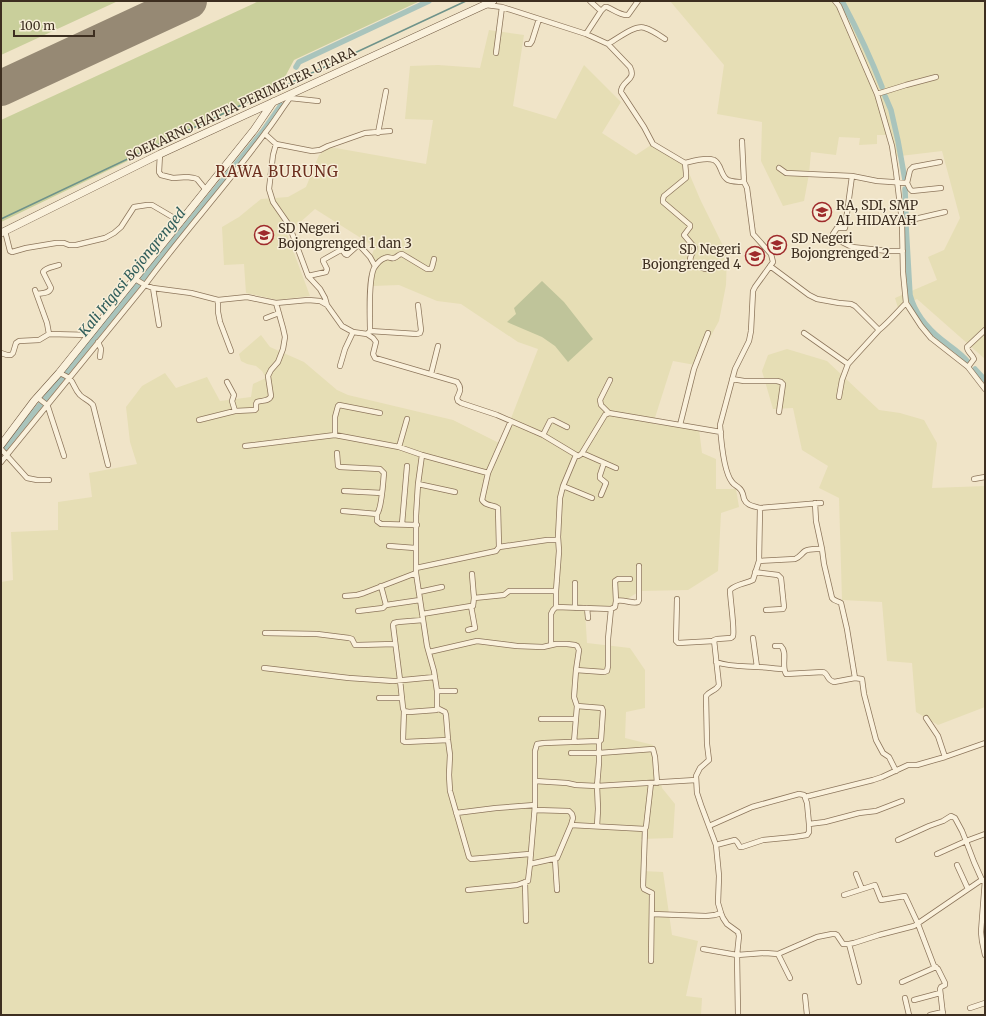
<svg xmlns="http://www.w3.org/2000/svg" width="986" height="1016" viewBox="0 0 986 1016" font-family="Merriweather,serif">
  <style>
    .farmland { fill: #e6deb5 }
    .green { fill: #c9cf9b }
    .cemetery { fill: #bfc49a }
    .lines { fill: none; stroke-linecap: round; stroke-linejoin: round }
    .stream { stroke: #6f938a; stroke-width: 1.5 }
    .canal { stroke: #a9c4bc; stroke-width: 5.5 }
    .runway { stroke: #968974; stroke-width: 36 }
    .minor-casing { stroke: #8d765c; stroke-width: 6 }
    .secondary-casing { stroke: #6f573f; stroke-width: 8 }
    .minor { stroke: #faf1dc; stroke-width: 4.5 }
    .secondary { stroke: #faf1dc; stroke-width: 7 }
    .labels { text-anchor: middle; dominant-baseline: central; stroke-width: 3; stroke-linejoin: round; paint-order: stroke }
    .street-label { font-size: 13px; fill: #3d2e20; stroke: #f7eed8 }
    .poi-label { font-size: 13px; fill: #3d2e20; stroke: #f7eed8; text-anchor: start }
    .water-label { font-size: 14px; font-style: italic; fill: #2f5d5a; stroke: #f7eed8 }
    .quarter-label { font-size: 15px; letter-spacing: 1px; fill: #6b2e1e; stroke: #f7eed8 }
  </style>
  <rect width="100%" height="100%" fill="#f0e4c8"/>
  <path class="farmland" d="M670 1H985V359L917 299 898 308 895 298 937 280 928 257 944 250 960 218 942 151 892 157 887 135H877V144L859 145 860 138 839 137 836 155 811 152 809 174 804 201 783 206 761 161 762 122 717 114 724 65Z
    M489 30 524 35 513 106 556 119 584 65 621 102 602 133 636 155 651 145 686 166 700 199 727 254 726 285 719 321 695 365 673 361 653 424 699 429 702 453 716 459V489H736L739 507 721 513 718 571 688 590 640 591 619 604 585 611 587 643 630 648 645 670V708L626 712 625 738 653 745 662 788 675 804 673 838 641 839 642 871 663 872 672 935 698 941 686 996 702 998 701 1015H1V582L13 580 11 532 58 530V502L92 497 89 473 137 464 130 442 126 407 142 386 165 373 176 388 207 377 220 401 251 397 253 384 266 378 262 371 256 366 247 364 241 361 239 354 261 335 270 347 304 362 337 390 348 395 453 420 501 444 538 349 518 342 461 304 437 301 399 285 373 286 371 257 375 247 315 209 287 234 310 296 277 300 246 293 244 264 224 265 222 227 239 217 261 199 288 197 306 187 319 155 330 147 426 164 433 120 405 119 410 66 438 65 480 68Z
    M787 349 827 361 879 410 900 413 924 420 937 443 933 478 932 488 985 486V707L938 725 916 712 912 663 887 661 882 602 842 600 839 498 819 488 828 466 802 450 793 408 773 409 762 371 768 355Z"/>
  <path class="green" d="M1 1H118L1 55Z
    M259 1H420L294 60 279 88 1 222V120Z"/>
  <path class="cemetery" d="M542 281 564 302 593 339 568 362 555 346 542 337 507 322 516 314 514 308Z"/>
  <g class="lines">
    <path class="stream" d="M1 219 273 90 286 85 466 1"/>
    <path class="canal" d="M842 1C857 29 871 58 882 87
      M296 67 299 62 429 1
      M885 96 891 110 898 141 905 180
      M905 189 906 216
      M906 225 910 295C915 314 927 328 942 340 951 347 961 353 968 362
      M975 369 985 380
      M1 453 263 131 281 105"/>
    <path class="runway" d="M1 88 189 1"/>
    <defs>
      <path id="minor" d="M835 1 839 6 877 94 892 146 896 172 902 222 903 272 906 303 921 326 931 338 968 367 985 389
        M486 5 502 7 586 34 608 44 630 67C637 81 621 80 621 92L644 127 653 144 685 163C693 161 705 157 714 160 722 164 720 176 728 180 733 182 739 182 744 182L747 188 753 234 771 254 773 262 755 287 753 291 751 331 749 341 735 369 720 425C721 439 723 471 732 482 734 485 737 486 739 488 743 491 743 495 744 499 747 506 754 506 760 508L759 561 753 580C745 584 736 584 730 590 730 598 735 631 733 636 733 637 732 637 731 638L717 639 714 640 719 685C716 691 709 691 706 696L707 744 709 760 700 768 696 776 697 793 701 805 716 845 719 876 718 903 721 913 723 918 727 924 738 932 739 936 737 955 765 953 778 954 817 937 832 934H835L837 935 843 944H849L854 943 879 935 914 926 980 881 985 880
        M601 11 605 7H607C614 10 621 16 628 15L638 1
        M586 34 601 11 590 1
        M527 44H530L532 41 539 19
        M608 44C617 39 635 24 645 28 652 30 659 35 665 39
        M496 53 502 7
        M877 94 906 85 936 77
        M289 97 290 98 318 101
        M378 133 386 91
        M265 134 276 144 312 151 320 150 328 146 365 133 390 131
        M742 141 744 182
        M276 144 273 155 269 189 273 202 289 225 308 276 320 289 325 298 327 305
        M160 154 159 172 161 175 173 178 187 177 194 178 197 179 206 190
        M685 163 686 173V178L664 196 663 199V202L690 225V227L684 235 695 248C693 253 688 258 691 263L705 269
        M779 168 786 173 852 176 877 181 907 183 910 189 912 191 941 188
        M852 176 845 228H837L833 234 834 238 852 247 888 251H903
        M907 183 910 170 913 167 940 162
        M902 222 945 212
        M5 231 10 251 12 252 26 248 56 243H64L69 245H76L105 238 114 233 121 227 134 207 147 205H152L181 222
        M770 266 809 295 817 299 839 303 851 304 855 306 879 330C889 322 897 312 906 303
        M308 276 326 272 327 269 323 261V260L339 251 342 250 345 254 347 255 357 246H360L370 257 375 266
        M135 279 145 285 153 288 191 293 218 300 247 297 276 303 308 300 320 301 327 305 342 326 353 332 367 334 373 338 376 342 373 354 375 358 457 382C462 388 460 392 457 398L458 401 461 403 497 415 543 435 578 456 580 455 582 453 605 415 609 413 721 432
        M153 288 159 325
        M35 290 47 323 49 334
        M37 294C42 293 49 294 51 288L43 272C46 267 54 267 59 265
        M218 300V312L220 322 231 351
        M266 318 279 313
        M370 331 417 334 420 333 421 330 418 305
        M804 333 848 364
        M367 334 370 331C370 316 368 281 374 268 376 265 381 259 385 258 389 256 391 259 394 258 398 257 398 254 402 254L427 269H431L432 267 434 259
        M98 342 101 349 100 357
        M1 353 7 355H11L13 353 16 343 19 341 39 340 49 334 90 335
        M340 366 345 349 353 332
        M968 367 974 359C972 354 967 352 967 347L985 330
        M59 373C76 379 71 385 80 395 84 399 89 400 93 405L108 465
        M431 374 438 346
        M732 379 744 381H777L781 382 783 384 779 412
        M227 382 234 395 232 401 235 411
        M839 397 842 380 848 364 879 330
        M38 398 47 405 48 407 64 456
        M609 413 601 405 600 400 610 380
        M199 420 235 411 255 410 256 409V404L257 402C261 400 269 402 271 396L268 376 271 370 278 362 283 349 285 337 283 328 276 303
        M511 421 488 473 482 500C486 507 493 504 498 508L499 547 496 551 416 568V573L427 646 434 671 437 691V708L445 712 446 715 448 740 450 755 449 775 450 791 469 857 471 859 530 854
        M680 425 694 369 708 333
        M335 435V417L338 406 339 405 380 413
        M543 435 550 421 553 420 567 427
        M245 446 335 435 399 447 422 455 488 473
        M399 447 407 419
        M1 449 27 478 37 480H49
        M337 453 338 466 340 467 380 469 384 473C383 482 382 508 377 514
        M582 453 616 468
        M1 462 145 285C183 233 227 185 265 133 274 122 281 110 290 98
        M974 479 985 477
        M418 484 455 492
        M563 486 592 498
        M344 491 382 493
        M601 495 606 483 600 478V475L604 463
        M815 503 816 521 822 549
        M760 508 821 503
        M343 511 377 514V521L381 524 417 525
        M402 524 407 466
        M389 546 415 548
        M499 547 547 540H558
        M759 561 795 559C800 557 801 554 805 551 809 548 817 549 822 549L824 564 832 598C834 601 838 601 841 603L847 629 855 678
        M416 568V516L418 484 422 455
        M755 572 778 575 781 578 784 607 783 609 766 610
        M472 574 474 598
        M381 586 386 605 420 600
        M419 592 442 587
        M345 596 357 595 364 593 416 573
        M677 599 676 641 678 643 714 641
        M616 601 615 581 618 579H630
        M556 607V591L559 551 558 537 560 498 563 486 576 455
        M575 608V583
        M587 608 588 618
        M358 611 383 608 386 605
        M422 614 471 606H473L474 598 504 595 509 591H556
        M423 620 398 622 394 623 393 625 400 680 403 708 404 711 409 712 436 710 438 709
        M468 630 475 628 471 606
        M265 633 317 634 349 638 352 639 355 645H358L395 644
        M753 638 757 667
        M551 645V614L553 610 556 607 611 609 615 607 616 601C624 599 631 604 638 602L639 600V566
        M775 646H781C788 653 781 665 786 674L823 672C829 674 826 680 834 682L855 678 862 679 864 694 876 740 883 753 889 757 896 771
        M429 652 477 641 517 646 543 647 556 644H567L575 645 577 646 579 650 576 670 574 697 577 706 574 742
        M716 662C730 667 744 666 758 667 767 667 775 669 784 669
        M264 668 349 678 393 681 435 677
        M576 670 604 672 607 671 608 666V639L611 609
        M437 691H455
        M379 698H402
        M577 706 602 708 603 711 601 740 599 742
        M404 711 403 739V741L405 742 448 740
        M926 718 938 736 945 757
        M541 719H575
        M571 753H599L653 749 655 757 657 783
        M535 781 567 783 576 785 597 786 696 780
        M805 797 873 780 882 777 908 765H917L945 757 985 743
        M535 810 569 811 572 814 573 818 571 825
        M456 813 496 808 535 805
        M597 826 598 809 597 786 599 762V742L598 741 544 743 537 744 535 751V805L530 864 557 858 571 825 645 829 643 886 644 889 652 893 651 961
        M709 826 752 807 799 794 804 795 807 803 809 824
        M645 829 646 827 651 783
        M898 840 929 826 943 821 951 816 955 818 962 831 966 841 985 834
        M716 845 735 840 737 842 740 847H742L763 840 794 837 807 835 809 832V824L825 822 859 813 876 811 902 801
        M937 854 966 841 974 862 982 880
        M555 859 557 890
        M957 865 968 889
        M856 874 862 889
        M985 880 981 932 982 941 985 955
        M525 882 526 921
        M468 890 517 885 528 881 530 864
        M844 895 875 885 881 900 905 896 918 924 934 966 938 969 945 983V985L941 987 940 989 943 1015
        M652 914 706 916 715 915 721 913
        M849 944 859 982
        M703 949 737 955 738 1015
        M778 954 790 978
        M902 982 936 967
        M805 996 807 1015
        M905 998 909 1015
        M914 1000 940 993
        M970 1008 985 1003
        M930 1015 943 1012"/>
      <path id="secondary" d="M1 233 160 154 493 1
        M1 445 34 401 59 373 254 130 273 102"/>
    </defs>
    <use href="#minor" class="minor-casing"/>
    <use href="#secondary" class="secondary-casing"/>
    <use href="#minor" class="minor"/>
    <use href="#secondary" class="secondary"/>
  </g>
  <defs>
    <symbol id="school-ring" viewBox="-11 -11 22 22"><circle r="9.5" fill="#f7eed8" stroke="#9e2a2b" stroke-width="1.5"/><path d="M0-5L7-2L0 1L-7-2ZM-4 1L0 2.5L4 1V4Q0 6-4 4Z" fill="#9e2a2b"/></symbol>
  </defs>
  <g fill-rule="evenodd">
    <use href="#school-ring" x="811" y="201" width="22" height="22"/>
    <use href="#school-ring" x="253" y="224" width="22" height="22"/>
    <use href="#school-ring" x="766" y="234" width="22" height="22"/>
    <use href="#school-ring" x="744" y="245" width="22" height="22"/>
  </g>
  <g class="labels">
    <g class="street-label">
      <text transform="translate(241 104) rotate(-25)">SOEKARNO HATTA PERIMETER UTARA</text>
    </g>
    <g class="poi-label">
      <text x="836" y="205">RA, SDI, SMP<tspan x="836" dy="15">AL HIDAYAH</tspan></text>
      <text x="278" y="228">SD Negeri<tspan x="278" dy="15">Bojongrenged 1 dan 3</tspan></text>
      <text x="791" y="238">SD Negeri<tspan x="791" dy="15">Bojongrenged 2</tspan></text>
      <text x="741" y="249" text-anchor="end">SD Negeri<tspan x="741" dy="15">Bojongrenged 4</tspan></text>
    </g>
    <g class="water-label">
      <text transform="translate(132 272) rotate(-51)">Kali Irigasi Bojongrenged</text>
    </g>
    <g class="quarter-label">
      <text x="277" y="171">RAWA BURUNG</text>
    </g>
  </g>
  <rect width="986" height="1016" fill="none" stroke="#3d2e20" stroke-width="4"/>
  <path d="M14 30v6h80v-6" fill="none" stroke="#3d2e20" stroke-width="2"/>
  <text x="20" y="30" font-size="12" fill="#3d2e20" stroke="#f7eed8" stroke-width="3" paint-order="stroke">100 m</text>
</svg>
